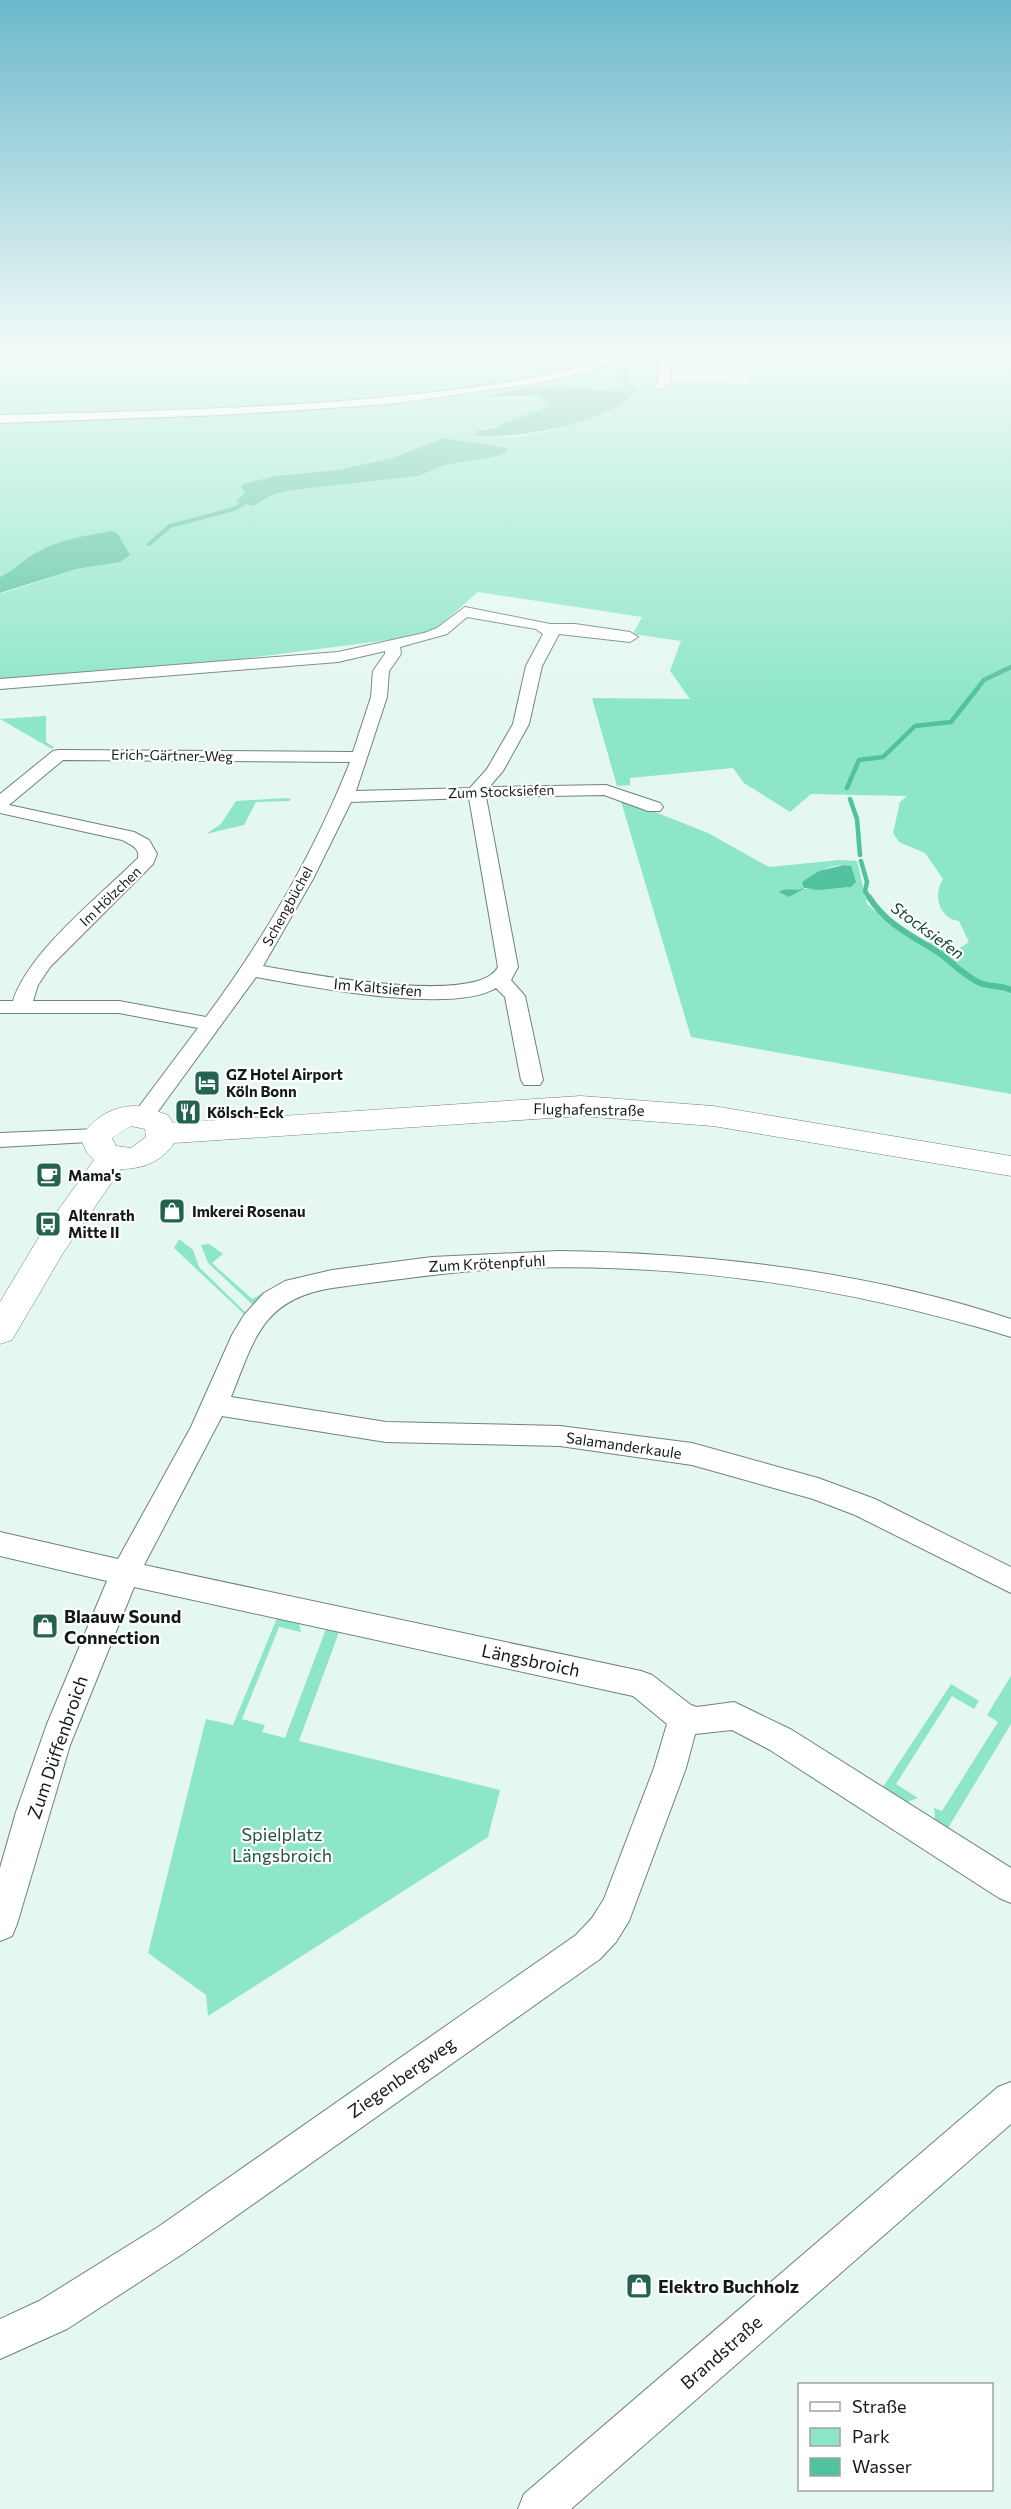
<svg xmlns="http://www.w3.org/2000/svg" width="1011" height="2509" viewBox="0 0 1011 2509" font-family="Commissioner,sans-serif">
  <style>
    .green { fill: #8de6c7; fill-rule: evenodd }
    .water { fill: #51c19f }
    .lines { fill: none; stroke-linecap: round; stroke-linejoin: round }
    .stream-far2 { stroke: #51c19f; stroke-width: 4 }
    .stream-far1 { stroke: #51c19f; stroke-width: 4.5 }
    .stream { stroke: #51c19f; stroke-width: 6 }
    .street-casing { stroke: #71827b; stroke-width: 2 }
    .secondary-casing { stroke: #71827b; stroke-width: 1 }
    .street { fill: #fff; fill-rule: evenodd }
    .secondary { fill: #fff; fill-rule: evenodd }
    .labels { text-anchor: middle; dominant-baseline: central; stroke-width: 4.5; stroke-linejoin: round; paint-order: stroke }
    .far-street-label { font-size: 14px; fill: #141a18; stroke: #fff }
    .street-label { font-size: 15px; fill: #141a18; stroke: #fff }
    .poi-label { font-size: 15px; font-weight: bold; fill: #141a18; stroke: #fff; text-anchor: start }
    .water-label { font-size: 16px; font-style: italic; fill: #114334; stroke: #fff }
    .near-poi-label { font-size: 18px; font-weight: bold; fill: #141a18; stroke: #fff; text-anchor: start }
    .near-street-label { font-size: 18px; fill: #141a18; stroke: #fff }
    .near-park-label { font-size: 18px; fill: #255445; stroke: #fff }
  </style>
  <rect width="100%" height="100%" fill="#e4f7f0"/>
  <path class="green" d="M0 354H659L656 374 665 380 748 383 755 354H996L1011 358V1094L691 1037 620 798 708 833 769 867 840 860 857 861 867 904 906 936 947 947 960 948 969 942 959 921C938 918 933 894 943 879L925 853 899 842 893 833 900 802 907 796 811 794 790 812 744 783 733 768 630 778V785L617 786 592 698 690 699 670 671 681 641 633 634 642 617 478 592 438 627 420 636 225 661 29 681 21 677 0 679V594L76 569 119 562 61 542 37 552 14 571 0 577ZM534 386 635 392 552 430 514 437H478L477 434 481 428 499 427 502 424 548 406 541 396 514 398 481 397ZM443 438 506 448 507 452 494 457 444 465 419 476 294 490 274 494 253 506 237 502 245 492 244 484 274 476 337 470 392 458ZM848 865 847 888 803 889C813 872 828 865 848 865Z
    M46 716V742L54 747 52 749 0 719Z
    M286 798 291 799 289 801 256 802 244 825 206 834 221 824 236 801Z
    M179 1239 193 1250 199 1267 245 1312V1315L174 1248Z
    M209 1244 223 1254 212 1263 252 1299 263 1293 266 1294 253 1305 208 1263 201 1245Z
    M277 1618 299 1623 301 1632 279 1627 242 1719 265 1725 262 1732 285 1738 326 1629 339 1632 299 1741 500 1790 488 1837 208 2016 206 1995 148 1953 206 1719 233 1725Z
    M1011 1676V1724L948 1828 935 1819 934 1808 942 1811 998 1722 987 1715Z
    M951 1684 979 1701 974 1709 952 1696 896 1784 918 1798 907 1802 883 1787Z"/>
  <path class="water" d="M534 386 635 392C611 423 511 440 475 436L476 431 499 427 502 424 548 406 540 396 481 397Z
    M443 438 507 448V452L494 457 444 465 419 476 294 490 274 494 253 506 236 502 245 492 241 487 244 484 274 476 337 470 392 458Z
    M112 531 118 534 130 555 120 562 76 569 0 593V577C15 570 25 558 39 551 62 539 88 535 112 531Z
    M844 865 851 866 856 882 851 887 818 890 805 888 789 897 779 892C785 887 796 892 804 888L802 882 819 871Z"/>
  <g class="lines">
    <path class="stream-far2" d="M626 358 624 382 635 392 627 395
      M149 544 170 526 234 509 249 500"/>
    <path class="stream-far1" d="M847 788 859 760 883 757 915 726 951 722 984 680 1011 667
      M850 799 857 819 860 855
      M861 861 867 882 865 891 870 899"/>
    <path class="stream" d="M869 897C886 924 912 936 938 952 951 961 964 976 980 983 990 987 1001 985 1011 990"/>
    <defs>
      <path id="street" d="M618 354H634L588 372 538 383 390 404 223 415 0 423V415C139 411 279 409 418 394 486 386 554 378 618 354Z
        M659 354H671L670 384 661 389 655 386 658 383Z
        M465 607 550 624H575L630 632 638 637 630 642 559 634 542 666 529 724 503 771 489 787 606 785 660 803 663 807 660 811H648L604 795 486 797 518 967 511 980 525 996 543 1080 540 1085H524L521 1080 505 997 496 988C453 1015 307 986 256 977L151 1121H135L132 1116 198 1028 119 1013H0V1001H13C29 951 100 896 138 858 140 847 130 845 122 840L0 813V794L53 751 59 750 353 752 371 697 373 671 385 654V651L338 662 0 689V679L338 652 424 633 437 628ZM467 617 536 629 543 634 526 666 513 724 487 769 470 788 356 791 387 697 389 671 401 654 400 647 447 634ZM63 760 350 762C314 853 264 939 206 1017L119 1001H33L38 985 50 967 153 864 157 854 149 840 134 832 9 805ZM469 798 498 967C478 1007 303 973 263 966L313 879 351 802Z
        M98 1129 106 1131 109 1136 106 1141 0 1147V1133Z
        M558 1251C710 1253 866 1271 1011 1319V1337C845 1286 669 1260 495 1269 440 1273 386 1281 332 1288 262 1299 254 1340 231 1397L386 1422 560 1426 692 1443 818 1478 875 1499 1011 1567V1593L855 1515 813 1499 692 1465 560 1446 386 1442 222 1416 144 1565 641 1671 652 1675 691 1705 697 1707 734 1702 792 1730 1011 1868V1903L999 1898 770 1750 732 1730 695 1734 686 1768 629 1921 616 1942 600 1959 184 2253 67 2329 0 2359V2319L39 2301 158 2227 576 1935 592 1918 604 1899 654 1768 667 1724 633 1696 134 1587 70 1745 17 1924 12 1936 0 1941V1868L16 1812 47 1724 107 1581 0 1556V1532L118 1559 191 1427 232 1335 244 1315 264 1293 285 1281 332 1270 432 1257Z
        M1011 2082V2124L571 2509H518L524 2494 998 2087Z"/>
      <path id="secondary" d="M581 1096 713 1106 1011 1156V1176L713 1126 581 1116 174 1143C162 1162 142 1169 121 1169L63 1253 12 1340 0 1344V1302L39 1237 94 1160 87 1153 81 1139C90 1119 113 1106 135 1106 146 1106 158 1112 168 1115L173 1123ZM131 1126 145 1129 146 1137 131 1148 116 1146 112 1138Z"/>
    </defs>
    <use href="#street" class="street-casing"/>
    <use href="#secondary" class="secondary-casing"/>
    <use href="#street" class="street"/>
    <use href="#secondary" class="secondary"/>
  </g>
  <linearGradient id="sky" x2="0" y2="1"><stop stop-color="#6bb9cb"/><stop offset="0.5" stop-color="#f3fbf8"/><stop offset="1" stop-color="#f3fbf8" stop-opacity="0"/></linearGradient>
  <rect width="1011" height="705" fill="url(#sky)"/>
  <defs>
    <symbol id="hotel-square" viewBox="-11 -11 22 22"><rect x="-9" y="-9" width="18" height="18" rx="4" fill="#246350" stroke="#fff"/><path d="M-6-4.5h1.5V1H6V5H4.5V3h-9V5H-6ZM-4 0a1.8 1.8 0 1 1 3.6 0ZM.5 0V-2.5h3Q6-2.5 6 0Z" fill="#fff"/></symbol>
    <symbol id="restaurant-square" viewBox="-11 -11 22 22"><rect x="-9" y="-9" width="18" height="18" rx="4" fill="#246350" stroke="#fff"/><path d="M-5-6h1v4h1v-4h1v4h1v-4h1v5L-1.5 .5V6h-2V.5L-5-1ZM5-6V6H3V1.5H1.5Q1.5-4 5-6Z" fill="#fff"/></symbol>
    <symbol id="cafe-square" viewBox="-11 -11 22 22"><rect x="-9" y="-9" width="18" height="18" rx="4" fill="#246350" stroke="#fff"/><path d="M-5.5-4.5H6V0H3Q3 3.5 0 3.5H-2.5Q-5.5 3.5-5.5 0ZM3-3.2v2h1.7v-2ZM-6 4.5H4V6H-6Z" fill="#fff"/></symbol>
    <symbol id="shop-square" viewBox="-11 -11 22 22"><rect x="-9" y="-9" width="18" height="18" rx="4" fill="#246350" stroke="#fff"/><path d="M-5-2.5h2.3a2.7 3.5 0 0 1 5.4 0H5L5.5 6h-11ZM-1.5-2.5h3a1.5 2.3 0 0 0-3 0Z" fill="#fff"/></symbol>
    <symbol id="bus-square" viewBox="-11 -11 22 22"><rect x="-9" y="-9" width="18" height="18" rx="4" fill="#246350" stroke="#fff"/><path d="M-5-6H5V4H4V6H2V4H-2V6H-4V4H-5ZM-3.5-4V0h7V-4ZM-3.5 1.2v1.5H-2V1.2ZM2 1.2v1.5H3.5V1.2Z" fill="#fff"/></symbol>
  </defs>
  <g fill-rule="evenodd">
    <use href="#hotel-square" x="192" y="1068" width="30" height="30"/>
    <use href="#restaurant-square" x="173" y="1097" width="30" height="30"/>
    <use href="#cafe-square" x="34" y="1160" width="30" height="30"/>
    <use href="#shop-square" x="157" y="1196" width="30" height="30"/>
    <use href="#bus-square" x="33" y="1209" width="30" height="30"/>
    <use href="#shop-square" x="30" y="1611" width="30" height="30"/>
    <use href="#shop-square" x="624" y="2271" width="30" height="30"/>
  </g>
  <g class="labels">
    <g class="far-street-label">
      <text transform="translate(172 755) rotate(1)">Erich-Gärtner-Weg</text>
      <text transform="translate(501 791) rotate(-2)">Zum Stocksiefen</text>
      <text transform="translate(110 896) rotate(-44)">Im Hölzchen</text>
      <text transform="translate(287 906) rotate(-61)">Schengbüchel</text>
    </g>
    <g class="street-label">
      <text transform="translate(378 987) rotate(5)">Im Kaltsiefen</text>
      <text transform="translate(589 1109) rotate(1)">Flughafenstraße</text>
      <text transform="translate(487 1263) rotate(-3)">Zum Krötenpfuhl</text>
      <text transform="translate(624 1445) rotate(8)">Salamanderkaule</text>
    </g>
    <g class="poi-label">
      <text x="226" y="1074">GZ Hotel Airport<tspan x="226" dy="17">Köln Bonn</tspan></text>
      <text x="207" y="1112">Kölsch-Eck</text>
      <text x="68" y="1175">Mama's</text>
      <text x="192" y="1211">Imkerei Rosenau</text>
      <text x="68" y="1215">Altenrath<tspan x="68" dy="17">Mitte II</tspan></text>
    </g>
    <g class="water-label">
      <text transform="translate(928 930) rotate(36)">Stocksiefen</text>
    </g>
    <g class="near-poi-label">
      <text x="64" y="1616">Blaauw Sound<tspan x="64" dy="21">Connection</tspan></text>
      <text x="658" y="2286">Elektro Buchholz</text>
    </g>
    <g class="near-street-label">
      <text transform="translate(531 1660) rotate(12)">Längsbroich</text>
      <text transform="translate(57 1747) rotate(-71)">Zum Düffenbroich</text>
      <text transform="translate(401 2077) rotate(-35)">Ziegenbergweg</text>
      <text transform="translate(721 2352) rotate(-41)">Brandstraße</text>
    </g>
    <g class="near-park-label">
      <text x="282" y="1834">Spielplatz<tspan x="282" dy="21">Längsbroich</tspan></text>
    </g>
  </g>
  <rect x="798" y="2383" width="195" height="108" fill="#ffffff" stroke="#a1a3a3" stroke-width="1.5"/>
  <rect x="810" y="2402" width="30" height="9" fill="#ffffff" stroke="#a1a3a3" stroke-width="1.5"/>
  <text x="852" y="2413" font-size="18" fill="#141a18">Straße</text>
  <rect x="810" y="2428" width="30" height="18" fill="#8de6c7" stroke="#a1a3a3" stroke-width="1.5"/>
  <text x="852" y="2443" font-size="18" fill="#141a18">Park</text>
  <rect x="810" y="2458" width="30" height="18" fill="#51c19f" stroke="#a1a3a3" stroke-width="1.5"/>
  <text x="852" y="2473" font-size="18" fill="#141a18">Wasser</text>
</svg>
